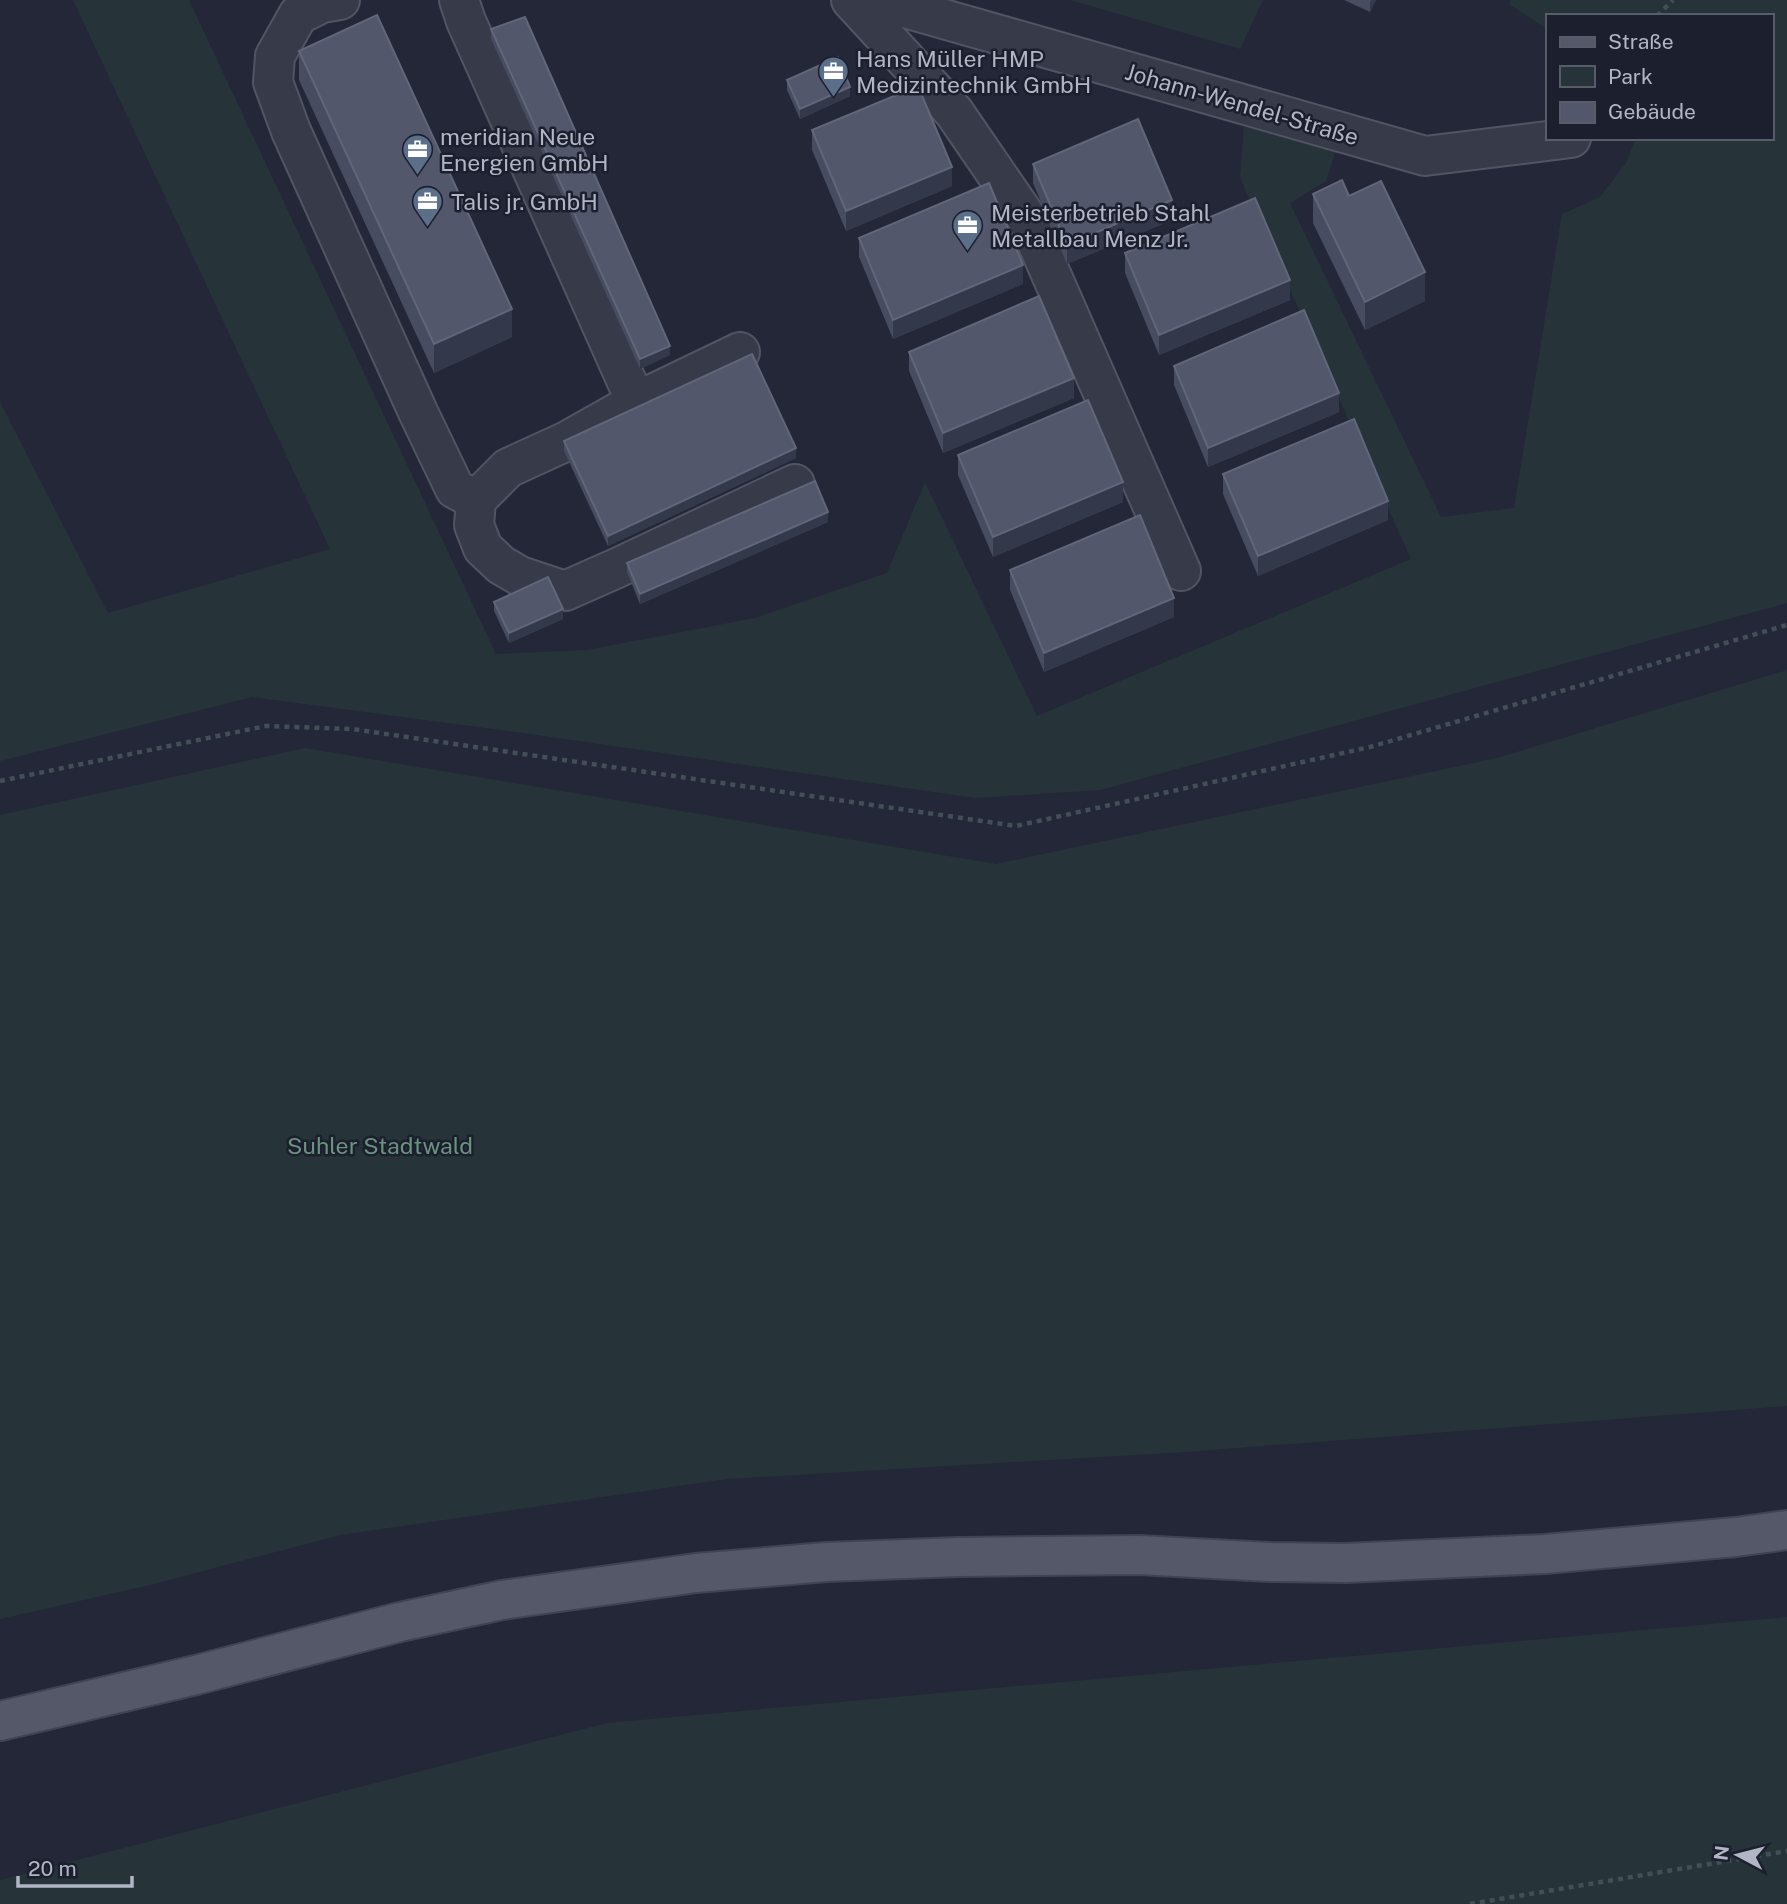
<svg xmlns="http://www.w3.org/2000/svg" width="1787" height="1904" viewBox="0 0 1787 1904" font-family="'Public Sans',sans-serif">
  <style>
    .green { fill: #26343a }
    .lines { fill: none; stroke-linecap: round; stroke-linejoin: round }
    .minor-casing { stroke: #515563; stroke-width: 42 }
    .major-casing { stroke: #404352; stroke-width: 42 }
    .path { stroke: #434f56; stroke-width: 4.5; stroke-dasharray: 5 5; stroke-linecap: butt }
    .minor { stroke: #363a49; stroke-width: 38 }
    .major { stroke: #545869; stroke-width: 38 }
    .wall { fill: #474c60 }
    .shaded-wall { fill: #34384b }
    .building { fill: #52576b; stroke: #616679; stroke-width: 2 }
    .labels { text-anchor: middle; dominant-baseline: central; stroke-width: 5; stroke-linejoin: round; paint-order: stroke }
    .poi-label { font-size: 23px; fill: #b1b5c5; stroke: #1c1f2d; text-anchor: start }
    .street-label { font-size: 23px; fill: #b1b5c5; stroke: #1c1f2d }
    .park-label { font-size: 23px; fill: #6a947d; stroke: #1c1f2d }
  </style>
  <rect width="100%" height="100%" fill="#232738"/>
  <path class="green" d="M73 0H189L496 654 587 650 755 618 887 573 925 482 1037 716 1411 559 1240 178 1244 124 1336 150 1326 181 1290 203 1441 517 1514 508 1562 214 1600 197 1626 163 1636 138H1771V16H1547V29L1509 4 1510 0H1787V603L1100 790 975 798 516 732 252 697 0 761V402L108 613 330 549Z
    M1070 0H1263L1240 49Z
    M1787 670V1406L1185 1452 727 1479 340 1535 150 1585 0 1619V815L305 748 996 864 1497 758Z
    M1787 1617V1904H0V1880L607 1723Z"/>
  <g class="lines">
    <defs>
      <path id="minor" d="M340 0 322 3 298 15 275 56 273 82 291 131 418 412 455 489 476 500
        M459 0 466 21 636 402 567 441 508 468 476 500 474 525 483 548 501 565 520 576 565 591 617 568 795 484
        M851 0 954 112 1026 217 1181 571
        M877 0 1425 156 1571 138
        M636 402 740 352"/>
      <path id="major" d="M0 1721 196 1675 400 1622 502 1600 696 1573 826 1562 959 1557 1139 1555 1269 1562 1345 1563 1545 1554 1736 1537 1787 1530"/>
    </defs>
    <use href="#minor" class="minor-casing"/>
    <use href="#major" class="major-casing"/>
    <path class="path" d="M1657 16 1673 0
      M0 781 266 726 352 729 1016 826 1370 747 1787 625
      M1470 1904 1787 1851"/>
    <use href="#minor" class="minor"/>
    <use href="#major" class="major"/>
  </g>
  <path class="wall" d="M1344 0H1376L1370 12Z
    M491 29 670 355 640 369 491 39Z
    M299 51 512 337 434 373 299 80Z
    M787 80 850 96 800 119 787 90Z
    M812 130 952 186 846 231 812 150Z
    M1033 164 1172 220 1067 264 1033 183Z
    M1313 194 1349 196 1425 301 1365 330 1313 223Z
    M859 238 1023 284 893 339 859 257Z
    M1125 253 1290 300 1159 355 1125 273Z
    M909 352 1074 398 943 453 909 371Z
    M1174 366 1339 412 1208 467 1174 385Z
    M564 441 796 458 608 546 564 451Z
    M958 455 1123 502 993 557 958 475Z
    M1223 474 1388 520 1258 576 1223 494Z
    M828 522 640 604 627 572V563Z
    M1010 570 1174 617 1044 672 1010 590Z
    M494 602 563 619 509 643 494 611Z"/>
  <path class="shaded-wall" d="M1372 0H1376L1370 12V2Z
    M850 87V96L800 119V109Z
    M952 167V186L846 231V211Z
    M1172 200V220L1067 264V245Z
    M1023 265V284L893 339V320Z
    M1425 272V301L1365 330V302Z
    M1290 280V300L1159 355V335Z
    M512 309V337L434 373V344Z
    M670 346V355L640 369V359Z
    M1074 378V398L943 453V433Z
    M1339 393V412L1208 467V448Z
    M796 448V458L608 546V536Z
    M1123 482V502L993 557V537Z
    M1388 501V520L1258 576V556Z
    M828 512V522L640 604V594Z
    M1174 598V617L1044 672V653Z
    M563 609V619L509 643V633Z"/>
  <path class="building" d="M377 15 512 309 434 344 299 51Z
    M525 17 670 346 640 359 491 29Z
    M838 57 850 87 800 109 787 80Z
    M918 86 952 167 846 211 812 130Z
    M1138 119 1172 200 1067 245 1033 164Z
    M1342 180 1349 196 1381 181 1425 272 1365 302 1313 194Z
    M989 183 1023 265 893 320 859 238Z
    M1255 198 1290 280 1159 335 1125 253Z
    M1039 296 1074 378 943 433 909 352Z
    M1304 310 1339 393 1208 448 1174 366Z
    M752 354 796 448 608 536 564 441Z
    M1088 400 1123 482 993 537 958 455Z
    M1354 419 1388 501 1258 556 1223 474Z
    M815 481 828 512 640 594 627 563Z
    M1140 515 1174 598 1044 653 1010 570Z
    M548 577 563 609 509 633 494 602Z"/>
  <defs>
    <symbol id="office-pin" viewBox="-11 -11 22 30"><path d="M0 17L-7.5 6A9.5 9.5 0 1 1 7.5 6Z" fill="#5c6f8a" stroke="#1c1f2d"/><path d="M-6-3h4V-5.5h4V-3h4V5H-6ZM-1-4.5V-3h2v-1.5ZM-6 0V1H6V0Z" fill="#fff"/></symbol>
  </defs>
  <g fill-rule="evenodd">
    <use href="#office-pin" x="816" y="54" width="35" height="47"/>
    <use href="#office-pin" x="400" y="132" width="35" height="47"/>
    <use href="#office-pin" x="410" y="184" width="35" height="47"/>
    <use href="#office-pin" x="950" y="208" width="35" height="47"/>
  </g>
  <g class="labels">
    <g class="poi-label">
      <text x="856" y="58">Hans Müller HMP<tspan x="856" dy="26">Medizintechnik GmbH</tspan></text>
      <text x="440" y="136">meridian Neue<tspan x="440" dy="26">Energien GmbH</tspan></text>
      <text x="451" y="201">Talis jr. GmbH</text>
      <text x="991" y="212">Meisterbetrieb Stahl<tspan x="991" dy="26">Metallbau Menz Jr.</tspan></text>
    </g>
    <g class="street-label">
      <text transform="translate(1242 104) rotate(16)">Johann-Wendel-Straße</text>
    </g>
    <g class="park-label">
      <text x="380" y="1145">Suhler Stadtwald</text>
    </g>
  </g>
  <rect x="1546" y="14" width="228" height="126" fill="#1c1f2d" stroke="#585b6a" stroke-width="2"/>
  <rect x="1560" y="37" width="35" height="10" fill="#545869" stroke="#585b6a" stroke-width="2"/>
  <text x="1608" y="49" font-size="21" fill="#b1b5c5">Straße</text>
  <rect x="1560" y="66" width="35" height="21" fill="#26343a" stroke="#585b6a" stroke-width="2"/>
  <text x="1608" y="84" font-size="21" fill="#b1b5c5">Park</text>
  <rect x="1560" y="102" width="35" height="21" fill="#52576b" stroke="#585b6a" stroke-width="2"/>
  <text x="1608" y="119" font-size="21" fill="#b1b5c5">Gebäude</text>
  <g transform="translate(1738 1855) rotate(277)" stroke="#1c1f2d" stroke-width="5" paint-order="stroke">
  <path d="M0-5L12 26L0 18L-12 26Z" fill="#b1b5c5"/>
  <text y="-10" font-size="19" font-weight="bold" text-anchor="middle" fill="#b1b5c5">N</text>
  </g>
  <path d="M18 1876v10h114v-10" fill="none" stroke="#b1b5c5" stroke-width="3.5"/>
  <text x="28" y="1876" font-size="21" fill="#b1b5c5" stroke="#1c1f2d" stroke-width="5" paint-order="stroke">20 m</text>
</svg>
